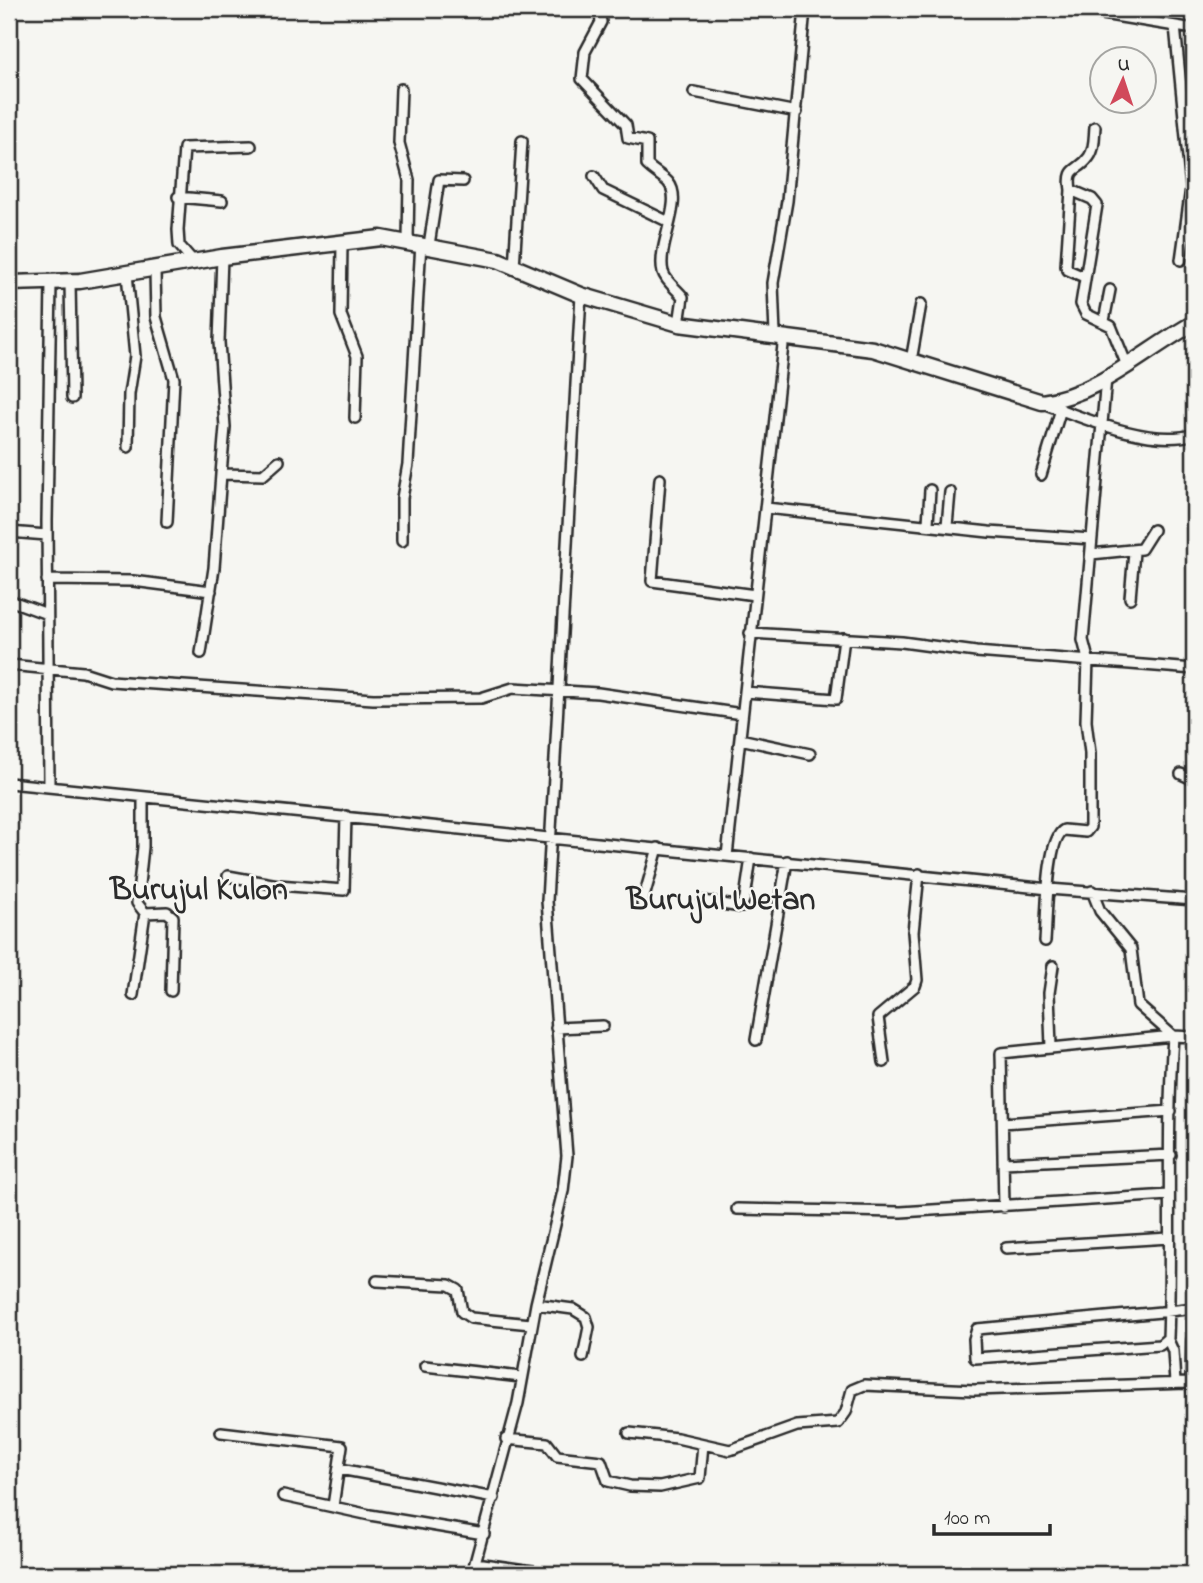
<svg xmlns="http://www.w3.org/2000/svg" width="1203" height="1583" viewBox="0 0 1203 1583" font-family="'Indie Flower',sans-serif">
  <style>
    .lines { fill: none; stroke-linecap: round; stroke-linejoin: round }
    .minor-casing { stroke: #2b2b2b; stroke-width: 14 }
    .trunk-casing { stroke: #2b2b2b; stroke-width: 19 }
    .minor { stroke: #f6f6f2; stroke-width: 9 }
    .trunk { stroke: #f6f6f2; stroke-width: 14 }
    .labels { text-anchor: middle; dominant-baseline: central; stroke-width: 5; stroke-linejoin: round; paint-order: stroke }
    .quarter-label { font-size: 32px; font-weight: bold; fill: #2b2b2b; stroke: #f6f6f2 }
  </style>
  <rect width="100%" height="100%" fill="#f6f6f2"/>
  <filter id="ink" filterUnits="userSpaceOnUse"><feTurbulence type="fractalNoise" baseFrequency=".0143" numOctaves="2"/><feDisplacementMap in="SourceGraphic" scale="14" xChannelSelector="R" yChannelSelector="G"/><feConvolveMatrix kernelMatrix="1 2 1 2 8 2 1 2 1" color-interpolation-filters="sRGB"/></filter>
  <g filter="url(#ink)">
    <g class="lines">
      <defs>
        <path id="minor" d="M599 9 601 22 585 52 582 79 626 125 628 138 647 142V165C653 171 662 176 668 182 685 201 656 246 663 272 666 282 677 289 683 297L679 324
          M1072 9 1194 29
          M1175 26 1191 188 1181 260
          M401 89 399 143 409 180 408 241
          M694 92 797 112
          M1095 127C1094 136 1095 149 1089 157 1078 173 1067 165 1071 190L1092 199 1097 205 1081 304 1086 314 1111 326 1126 363
          M594 176 603 190 669 222
          M1071 190 1066 266 1068 270 1084 277
          M178 197 222 201
          M342 243 341 315 357 356 355 418
          M429 245 439 180 463 181
          M222 257 219 342 225 427 221 474 263 475 279 461
          M193 261 179 245 178 230 184 148 251 146
          M514 267 522 141
          M155 270 156 317 174 379 167 522
          M127 274 135 356 129 394 128 447
          M70 282 72 398
          M1104 321 1110 290
          M775 335 773 283 787 201 805 9
          M911 361 921 304
          M1043 403C1083 418 1153 448 1194 434
          M1041 475 1061 409
          M660 479 652 581 755 595
          M766 508 989 532 1091 539
          M928 524 930 490
          M947 526 950 492
          M9 532 47 535
          M402 541V498L408 464 421 243
          M1091 554 1141 549 1153 530
          M47 580 133 581 211 591
          M1130 598 1134 552
          M9 600 47 614
          M750 633 902 642 976 652 1194 669
          M201 653 214 568 221 474
          M9 665 83 672 111 681 373 699 481 698 513 688 598 693 742 714
          M745 692 836 699 844 638
          M740 739 810 754
          M1181 774 1194 780
          M9 783 1049 889 1194 900
          M49 786 47 521 51 283
          M143 798V847L137 903 145 913 167 912 173 917 171 991
          M727 856 784 336
          M228 876 278 885 344 890 346 816
          M1092 891 1100 911 1131 949 1138 1005 1173 1036 1194 1037
          M703 901 741 907 745 898 751 858
          M642 904 658 848
          M1045 941C1047 919 1046 839 1064 830L1086 832 1090 827V753L1086 721 1088 659 1083 640 1106 378
          M133 995 145 913
          M556 1028 603 1026
          M756 1040 787 861
          M1051 1047 1049 993 1053 966
          M884 1062 878 1017 915 986 917 980 913 932 919 874
          M1003 1123 1171 1111
          M1003 1163 1171 1155
          M1004 1207 1001 1053 1173 1036C1166 1136 1172 1237 1168 1338L1160 1345 975 1358 974 1339 977 1329 1161 1312 1194 1308
          M737 1209 901 1212 1169 1195
          M1006 1248 1169 1238
          M377 1281 449 1285 458 1290 462 1312 471 1318 531 1324
          M536 1304 573 1309 586 1317 589 1327 583 1357
          M1168 1340 1173 1351 1175 1383
          M425 1366 521 1377
          M1191 1385 1192 1340
          M221 1432 342 1446 333 1506
          M629 1433 677 1438 730 1450 797 1426 838 1423 846 1412 852 1390 864 1385 974 1390 1187 1383 1192 1386 1194 1402
          M506 1439 547 1443 557 1456 601 1461 608 1481 630 1486 660 1487 700 1478 703 1444
          M340 1469 494 1498
          M283 1496 370 1515 484 1534
          M476 1563 554 1574
          M472 1574 518 1403 536 1304 563 1191 567 1156 547 901 581 295"/>
        <path id="trunk" d="M9 283 80 281 222 257 381 238 498 260 581 295 679 324 873 349 1042 402C1098 395 1145 350 1194 323"/>
      </defs>
      <use href="#minor" class="minor-casing"/>
      <use href="#trunk" class="trunk-casing"/>
      <use href="#minor" class="minor"/>
      <use href="#trunk" class="trunk"/>
    </g>
  </g>
  <g class="labels">
    <g class="quarter-label">
      <text x="199" y="891">Burujul Kulon</text>
      <text x="721" y="901">Burujul Wetan</text>
    </g>
  </g>
  <rect width="1203" height="1583" fill="none" stroke="#f6f6f2" stroke-width="35"/>
  <rect x="18" y="18" width="1168" height="1548" fill="none" stroke="#2b2b2b" stroke-width="2.5" filter="url(#ink)"/>
  <g transform="translate(1123 80) rotate(3)"><circle r="33" fill="#f6f6f2" stroke="#a5a5a2" stroke-width="2"/>
  <path d="M0-5L12 26L0 18L-12 26Z" fill="#d1495b"/>
  <text y="-10" font-size="19" font-weight="bold" text-anchor="middle" fill="#2b2b2b">U</text>
  </g>
  <path d="M934 1524v10h116v-10" fill="none" stroke="#2b2b2b" stroke-width="3.5"/>
  <text x="944" y="1524" font-size="21" fill="#2b2b2b" stroke="#f6f6f2" stroke-width="5" paint-order="stroke">100 m</text>
</svg>
